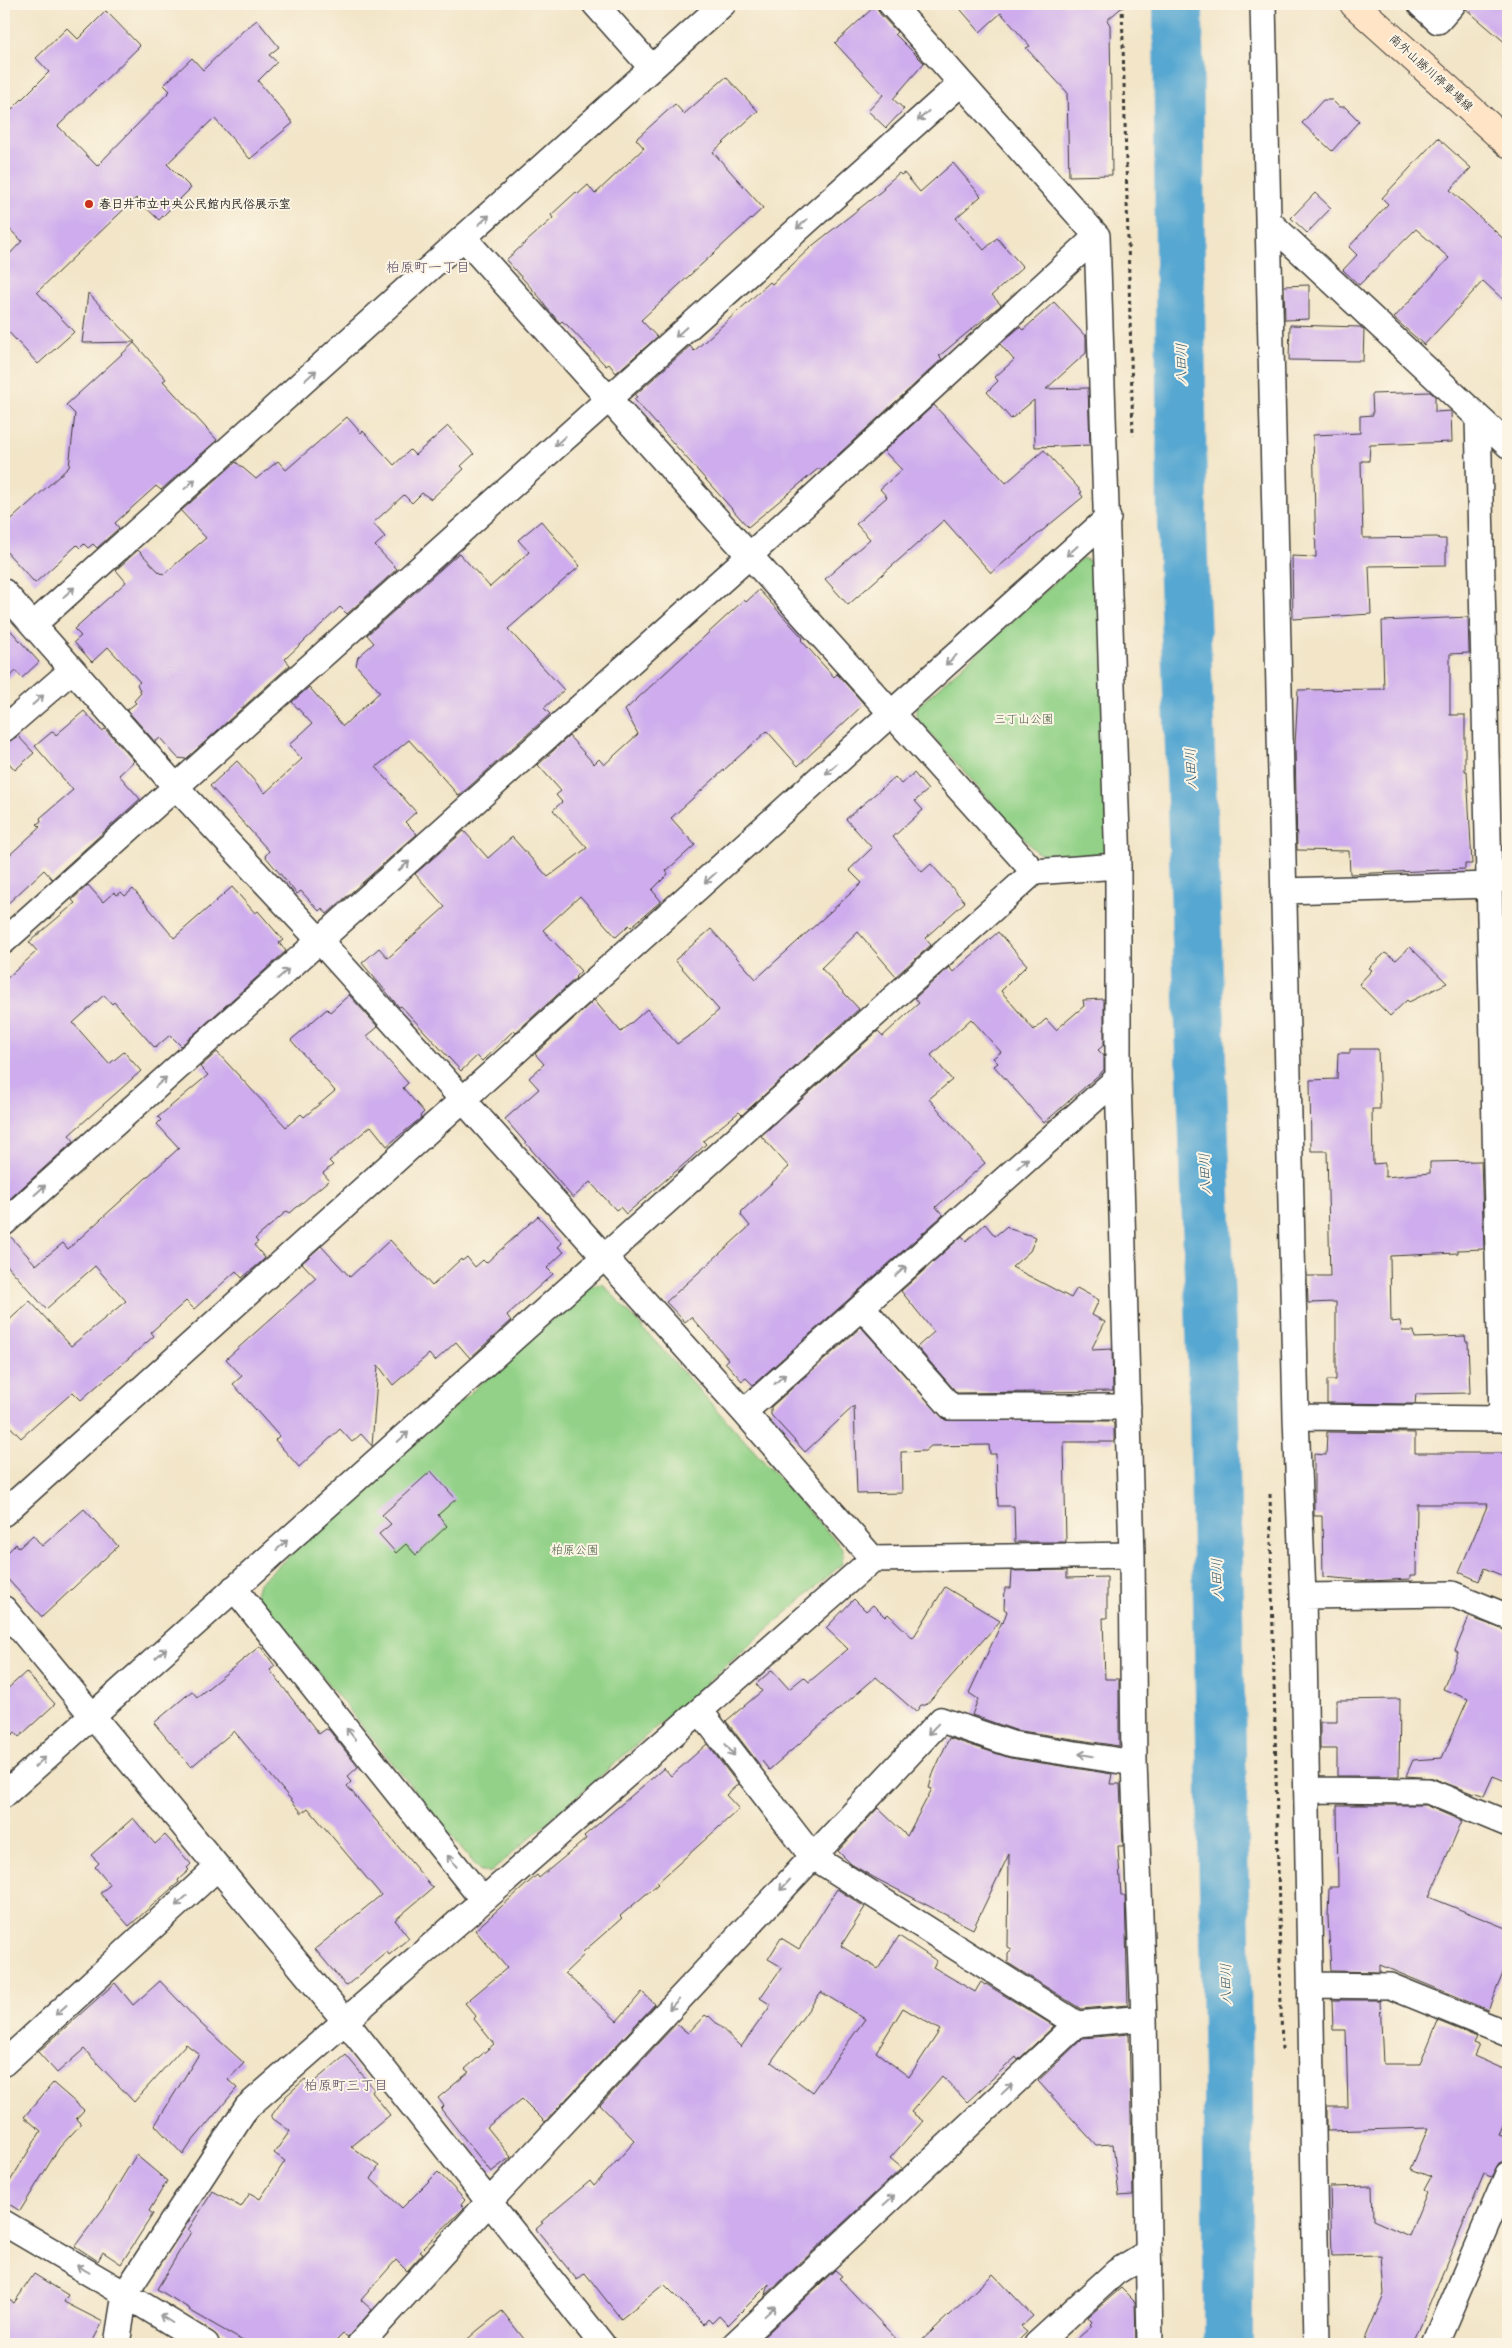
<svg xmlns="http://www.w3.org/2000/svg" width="1512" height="2348" viewBox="0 0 1512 2348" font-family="Pangolin,'Klee One',sans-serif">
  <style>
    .green { fill: #92d187; stroke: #577652 }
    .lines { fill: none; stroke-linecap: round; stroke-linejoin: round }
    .river { stroke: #57a7d1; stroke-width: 50 }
    .building { fill: #ceaced; fill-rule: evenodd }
    .street-casing { stroke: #3c3a36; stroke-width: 28 }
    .secondary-casing { stroke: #3c3a36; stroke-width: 30 }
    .path { stroke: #3c3a36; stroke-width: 3; stroke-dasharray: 4 4; stroke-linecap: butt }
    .street { stroke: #fff; stroke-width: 25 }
    .secondary { stroke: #ffe4c6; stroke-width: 28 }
    .oneway { stroke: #999 }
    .poi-dot { fill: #c8321e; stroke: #fcf5e5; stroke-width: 2 }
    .labels { text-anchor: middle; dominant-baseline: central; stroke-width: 4; stroke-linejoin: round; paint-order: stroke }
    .street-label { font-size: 12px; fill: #1c1c1c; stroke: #fcf5e5 }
    .poi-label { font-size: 12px; font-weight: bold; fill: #1c1c1c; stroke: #fcf5e5; text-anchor: start }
    .park-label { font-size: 12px; fill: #455b41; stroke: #fcf5e5 }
    .neighbourhood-label { font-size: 14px; fill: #5a4e65; stroke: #fcf5e5 }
    .water-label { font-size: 14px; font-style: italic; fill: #375b6d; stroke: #fcf5e5 }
  </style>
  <rect width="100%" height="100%" fill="#fcf5e5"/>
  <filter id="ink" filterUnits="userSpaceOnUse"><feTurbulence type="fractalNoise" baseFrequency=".02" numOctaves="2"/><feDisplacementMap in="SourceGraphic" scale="10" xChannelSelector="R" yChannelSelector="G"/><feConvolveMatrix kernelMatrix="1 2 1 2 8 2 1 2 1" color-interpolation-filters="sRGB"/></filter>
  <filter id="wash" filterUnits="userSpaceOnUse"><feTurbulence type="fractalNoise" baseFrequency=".0096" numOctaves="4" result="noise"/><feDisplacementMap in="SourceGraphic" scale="20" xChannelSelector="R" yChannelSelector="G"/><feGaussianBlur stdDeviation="1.12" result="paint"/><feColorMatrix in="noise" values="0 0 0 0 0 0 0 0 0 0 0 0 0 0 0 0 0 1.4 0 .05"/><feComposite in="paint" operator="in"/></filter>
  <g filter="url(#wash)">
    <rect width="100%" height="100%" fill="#f2e5c8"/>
    <path class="green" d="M1082 558 1101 565 1107 846 1100 854 1045 855 1036 852 917 719V707Z
      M603 1284 843 1549 842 1564 491 1872H481L255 1594 258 1584 589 1286Z"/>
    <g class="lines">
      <path class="river" d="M1178 4 1182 529 1214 1415 1228 2081V2344"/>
    </g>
    <g id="blocks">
      <path class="building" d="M956 4H1126L1107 20 1110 25 1112 175 1069 176 1067 92 1026 48 1030 46 1001 13 980 32Z
        M1467 4H1508V45L1466 9Z
        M876 5 880 14 897 32 895 34 924 63 893 99 904 109 886 128 868 111 883 95 835 43Z
        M106 11 140 46 58 126 97 166 170 91 164 85 192 58 203 70 244 30 257 20 279 47 269 55 277 62 258 81 293 123 250 159 214 118 167 164 191 188 159 220 136 198 37 292 74 332 38 364 4 327V260L22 241 4 224V117L49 72 36 58 67 28 78 39Z
        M726 77 758 111 713 152 763 208 641 320 657 337 616 373 609 364 606 366 568 326 562 321 560 323 545 306 542 300 506 260 553 218 551 215 576 192 578 194 588 185 595 194 644 148 636 139 675 104 684 114Z
        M1323 100H1332L1339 107H1345L1359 121 1332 151 1302 123Z
        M1438 138 1471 168 1450 190 1508 243V304L1483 281 1424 345 1394 318 1449 258 1416 229 1359 285 1343 270 1357 255 1349 247 1388 204 1382 198Z
        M953 163 981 196 956 218 984 250 997 238 1023 267 992 295 1001 305 939 356 942 359 828 464 821 470 819 468 748 527 634 399 637 397 635 395 690 346 694 351 770 282 772 284 812 246 884 189 883 187 899 173 901 175 904 173 920 192Z
        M1315 193 1331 208 1307 233 1291 218Z
        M1309 285V319L1285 320 1284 286Z
        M88 293 135 342 82 343Z
        M1054 302 1086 337V353L1046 389 1088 388 1090 445 1035 447 1034 400 1011 419 987 392 998 381 995 377 1014 360 1000 344 1020 327 1023 330Z
        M1290 325 1360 327 1364 330 1363 361 1289 360Z
        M134 343 166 379 163 381 217 440 161 490 156 486 115 523 119 528 97 548 93 544 88 548 84 544 80 548 77 545 35 583 4 549V526L69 467 75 414 66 405Z
        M1430 392 1435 396V412L1451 411 1452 442 1370 445 1369 461H1361L1363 538 1438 537 1439 539H1446V565L1369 566 1371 614 1293 619 1292 556 1316 557 1313 435 1360 433V416L1373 415 1372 394Z
        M934 405 1006 483 1044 450 1082 492 1080 493 1083 497 991 573 944 520 848 605 825 579 870 539 856 524 887 497 880 489 902 470 884 451Z
        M347 417 361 433 363 431 394 465 410 450 415 455 448 426 474 454 461 466 464 469 431 499 422 493 412 503 404 495 373 523 385 537 375 546 397 569 347 614 340 607 285 659 290 665 186 759 178 758 160 738 155 742 127 710 136 703 134 701 141 693 137 684 140 682 108 647 92 662 74 642 81 636 74 629 126 582 116 570 138 550 161 574 162 573 164 574 206 538 181 511 236 462 256 479 278 461 286 470Z
        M541 521 580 566 508 629 564 690 544 708 550 714 459 796 409 740 376 767 416 812 405 822 417 834 327 914 322 908 319 911 301 891 297 894 265 856 269 851 210 786 237 761 265 793 302 759 289 745 312 724 292 702 309 687 343 726 380 692 356 665 358 657 374 643 367 635 459 553 490 587 529 552 518 540Z
        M759 590 803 638 801 640 834 677 837 674 864 704 798 766 767 731 671 818 695 845 666 871 668 874 652 890 661 901 631 927 629 925 616 937 580 896 543 930 581 971 575 977 576 978 516 1032 514 1030 482 1061 477 1056 461 1071 401 1006 399 1007 362 963 379 948 388 958 445 907 415 874 464 831 488 858 512 837 548 877 587 848 553 810 562 802 556 795 561 791 538 765 569 736 594 764 599 759 604 765 638 734 625 710 744 600 746 602Z
        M1468 617 1469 653 1450 654V715H1465V771H1467L1472 864H1465V869L1350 874 1349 851 1297 850 1295 745 1298 690 1384 689 1382 621Z
        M4 623 39 662 22 678 16 671 4 683Z
        M84 711 102 731 105 729 134 761 119 775 140 799 52 879 44 870 4 907V860L40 827 37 824 41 821 40 818 73 790 35 746 53 731 56 735Z
        M18 736 34 753 15 770 4 757V744Z
        M914 773 928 790 915 801 923 810 893 837 922 872 931 864 965 902 925 938 931 945 896 976 858 932 821 968 859 1009 742 1115 739 1112 703 1141 706 1144 689 1160 626 1214 620 1207 616 1210 590 1182 573 1198 505 1119 539 1089 529 1078 544 1064 535 1054 594 1000 621 1032 647 1009 677 1044 696 1031 719 1010 675 960 711 929 756 979 862 883 849 870 872 848 846 819 895 777 901 784Z
        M88 885 103 902 114 892 117 895 121 892 125 896 133 889 174 938 232 887 255 913 258 911 283 940 279 943 286 951 181 1046 170 1035 155 1048 114 1002 112 1004 104 995 73 1023 109 1064 124 1052 141 1071 69 1135 74 1141 4 1204V981L37 951 29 942 75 903 72 900Z
        M998 932 1027 965 1001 991 1034 1030 1046 1019 1056 1030 1084 1006 1083 1000 1104 999V1045L1098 1050 1104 1056V1070L1044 1123 994 1066 998 1063 993 1058 1001 1052 971 1019 931 1055 952 1080 929 1099 985 1163 936 1207 943 1215 753 1385 746 1378 742 1381 725 1362 728 1359 691 1317 685 1322 666 1302 750 1226 741 1215 742 1211 789 1167 761 1136 878 1031 883 1036 919 1003 915 998 949 967 953 972Z
        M1410 947 1447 983 1409 1002 1407 1000 1390 1016 1359 984 1372 970 1369 968 1385 953 1396 960Z
        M349 995 378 1027 367 1036 408 1083 403 1088 424 1112 420 1116 421 1118 387 1146 371 1126 329 1161 333 1165 323 1173 329 1180 290 1213 287 1211 255 1239 258 1242 254 1245 265 1258 260 1263 242 1278 236 1271 194 1309 186 1301 151 1332 154 1336 81 1400 73 1392 21 1438 4 1420V1325L30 1301 71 1346 126 1301 95 1266 46 1309 4 1262V1237L10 1236 36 1265 63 1243 68 1249 179 1148 157 1124 161 1120 158 1117 208 1075 200 1067 217 1052 286 1127 301 1114 304 1117 335 1091 291 1040 327 1009 330 1012Z
        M1350 1049H1378L1380 1109H1372L1373 1164 1385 1163V1177L1430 1173V1162L1481 1161 1484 1249 1458 1250V1253L1390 1256 1391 1322 1400 1321 1402 1331H1414L1415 1338 1465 1336 1466 1342H1468L1470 1393 1416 1394 1415 1404 1327 1403V1380H1336V1302L1308 1303 1307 1276H1330L1327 1151H1311L1310 1080 1337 1079 1338 1053H1350Z
        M538 1216 562 1243 558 1247 564 1252 547 1268 553 1274 507 1315 511 1321 470 1358 456 1342 435 1361 429 1354 393 1385 378 1365 372 1446 361 1434 352 1442 340 1429 299 1467 275 1440 279 1436 233 1384 242 1376 226 1359 316 1278 302 1263 321 1246 350 1277 390 1240 432 1286 461 1259 462 1261 467 1257 475 1267 483 1260 486 1263Z
        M985 1224 995 1236 1007 1226 1010 1229 1036 1237 1030 1251 1012 1267 1071 1298 1077 1288 1099 1300 1092 1315 1105 1322 1091 1350 1112 1349 1113 1391 957 1393 917 1347 934 1332 901 1291 962 1236 966 1241Z
        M861 1327 945 1420 1111 1421 1114 1424V1442H1064L1066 1542H1015L1014 1506H998L996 1454H990L989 1445 931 1446 925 1451 901 1452 902 1493 857 1494 854 1406 805 1452 771 1415V1407Z
        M1327 1432 1415 1433V1453H1508V1578L1484 1568 1479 1581 1459 1572 1488 1504H1417L1416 1575H1410V1579L1370 1581 1323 1577 1322 1516H1314V1454L1326 1455Z
        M431 1471 456 1499 438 1515 447 1526 416 1555 406 1544 396 1553 379 1534 391 1524 382 1515Z
        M84 1509 118 1546 42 1617 4 1575V1556L16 1544 19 1548 33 1535 42 1546Z
        M1067 1570V1578L1107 1577V1618H1103L1105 1679H1119V1746L1015 1730 972 1715 978 1699 969 1693 1002 1622 1003 1623 1007 1611 1004 1609 1005 1588H1011L1012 1571Z
        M945 1587 1000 1621 926 1705H921L916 1712 876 1677 769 1770 762 1761 759 1764 726 1721 762 1691 756 1684 772 1670 789 1689 804 1677 809 1682 848 1649 826 1628 854 1599 866 1611 873 1605 885 1617 888 1614 913 1638Z
        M1469 1617 1508 1631V1782L1493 1776 1484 1796 1475 1792 1474 1794 1433 1778 1406 1776 1413 1760 1442 1758 1468 1699 1443 1689 1458 1653 1455 1651Z
        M260 1646 275 1666 270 1670 319 1734 326 1729 329 1730 358 1767 347 1777 351 1782 347 1786 433 1888 395 1920 409 1938 389 1955 387 1952 346 1986 315 1949 381 1895 308 1808 302 1813 234 1731 191 1767 154 1723 192 1691 197 1697Z
        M26 1672 55 1704 19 1737 15 1732 4 1742V1692Z
        M1400 1699 1399 1776H1337V1749H1320V1722H1337V1700Z
        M949 1738 1010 1758 1112 1774 1110 1784H1120L1123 1846H1118L1121 1896H1125L1128 2005 1081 2009 1008 1963V1953L1012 1949 1008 1947 1009 1854 973 1929 873 1877 851 1864 838 1851 878 1808 907 1836 932 1789 929 1788 933 1774Z
        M707 1744 738 1784 726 1795 739 1809 657 1883 658 1884 620 1916 622 1918 583 1952 585 1954 565 1973 617 2021 642 1992 655 2004 545 2122 522 2099 487 2127 511 2157 491 2172 441 2109 444 2106 438 2098 469 2072 465 2069 494 2044 474 2019 476 2016 465 2003 507 1968 475 1930 537 1875 539 1878 586 1839 584 1836 664 1768 671 1776Z
        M1337 1805H1425L1462 1821 1429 1897 1508 1929V1961L1488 2010 1380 1965V1972L1331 1971 1328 1918 1329 1887H1338Z
        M133 1818 155 1844 165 1835 191 1864 187 1868 189 1870 178 1880 179 1882 129 1926 100 1893 110 1885 95 1867 99 1863 91 1855Z
        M837 1889 865 1907 841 1946 878 1969 899 1936 937 1961 933 1967 975 1992 981 1982 985 1985 986 1984 1054 2026 1018 2060 1016 2057 967 2102 942 2076 911 2112 923 2121 890 2158 902 2168 766 2295 769 2284 728 2325 719 2316 712 2323 708 2319 704 2324 664 2284 621 2319 585 2273 577 2280 536 2229 543 2223 541 2222 590 2181 594 2186 635 2141 600 2105 676 2024 688 2033 705 2015 708 2017 709 2016 741 2047 771 2005 760 1998 782 1967 768 1959 781 1938 799 1949ZM821 1992 865 2019 812 2092 771 2062ZM903 2008 940 2030 909 2077 876 2052Z
        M160 1981 200 2023 244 2063 228 2080 237 2088 191 2143 183 2155 155 2125 199 2054 186 2044 134 2102 84 2049 57 2073 38 2052 115 1983 133 2005Z
        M1332 2000H1380L1383 2064H1420L1438 2021 1477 2037 1474 2043 1479 2045 1474 2056 1508 2071V2115L1500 2135 1508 2138V2160L1499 2163 1491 2177 1484 2174 1413 2344H1363L1384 2294 1381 2255 1332 2256 1330 2187 1372 2186 1373 2220 1409 2236 1427 2192 1424 2190 1431 2177 1411 2169 1428 2128 1327 2131V2107H1348L1346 2030H1333Z
        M1129 2034 1133 2195 1119 2196 1113 2144 1096 2145 1038 2081 1083 2038Z
        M346 2055 374 2089 372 2092 390 2115 351 2147 379 2166 371 2179 402 2208 438 2172 465 2200 461 2205 464 2208 420 2251 423 2253 407 2271 396 2260 361 2300 372 2310 348 2337 343 2334 333 2344H248L189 2310 190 2309 157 2289 191 2232 188 2230 213 2191 241 2207 250 2193 260 2199 285 2161 274 2153 290 2131 272 2118V2115L286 2096 305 2079 310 2085Z
        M53 2083 84 2110 76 2119 81 2124 59 2148 20 2211 4 2201V2191L41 2131 24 2117Z
        M136 2155 167 2181 149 2211 153 2214 121 2264 103 2252 98 2261 75 2246 105 2206Z
        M835 2270 842 2276 839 2278 901 2344H756Z
        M34 2274 68 2295 64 2302 103 2322 91 2344H4V2297L14 2303Z
        M993 2274 1033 2316 1021 2327 1027 2332 1015 2344H918Z
        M1121 2288 1135 2302 1136 2344H1071L1092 2326 1090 2324 1092 2322 1088 2317Z
        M502 2311 528 2344H462L478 2330Z"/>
    </g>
  </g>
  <g filter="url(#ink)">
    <use href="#blocks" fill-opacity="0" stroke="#3c3a36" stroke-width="1"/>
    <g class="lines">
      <defs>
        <path id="street" d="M595 4 652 68
          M891 4 1097 236 1118 866V1078L1132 1555 1134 1763 1144 2018 1150 2344
          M1263 4 1296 1417 1303 1596 1317 2344
          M1420 4 1438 21 1453 4
          M1269 222 1508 445
          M1478 417 1502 1419
          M4 592 175 786 320 941 744 1412 873 1559 1132 1555
          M33 625 723 4
          M4 729 72 670
          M1034 872 1118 866
          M1283 891 1491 885 1508 871
          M4 941 960 84
          M4 1223 749 556 1097 236
          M862 1307 951 1407H1128
          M744 1412 1118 1078
          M1296 1417 1502 1419 1508 1421
          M4 1513 1108 518
          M234 1588 483 1900
          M1303 1596 1452 1594 1508 1617
          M4 1609 346 2022 602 2344
          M700 1711 812 1856 1077 2024
          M1307 1790 1428 1791 1508 1824
          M4 1795 1034 872 464 238
          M1311 1985 1390 1986 1508 2034
          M4 2063 217 1868
          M4 2223 125 2294 206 2344
          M117 2344 125 2294 247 2107 873 1559
          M360 2344 489 2202 941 1720 1012 1744 1134 1763
          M735 2344 1077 2024 1144 2018
          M1037 2344 1116 2272 1147 2253
          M1435 2344 1508 2174"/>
        <path id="secondary" d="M1354 4 1508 143"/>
      </defs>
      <use href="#street" class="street-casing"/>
      <use href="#secondary" class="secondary-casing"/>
      <path class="path" d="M1122 4 1133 436
        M1270 1494 1282 2053"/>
      <use href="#street" class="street"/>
      <use href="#secondary" class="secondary"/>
    </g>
    <defs><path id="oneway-shaft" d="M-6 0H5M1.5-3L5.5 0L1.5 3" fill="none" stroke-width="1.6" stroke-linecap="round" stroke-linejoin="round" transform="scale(1.25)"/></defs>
    <g class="oneway">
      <use href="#oneway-shaft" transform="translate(923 116) rotate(138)"/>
      <use href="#oneway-shaft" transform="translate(484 220) rotate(-42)"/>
      <use href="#oneway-shaft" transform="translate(802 224) rotate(138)"/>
      <use href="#oneway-shaft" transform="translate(681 332) rotate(138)"/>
      <use href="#oneway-shaft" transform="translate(311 375) rotate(-42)"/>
      <use href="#oneway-shaft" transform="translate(560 441) rotate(138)"/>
      <use href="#oneway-shaft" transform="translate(190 484) rotate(-42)"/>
      <use href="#oneway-shaft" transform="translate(1072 551) rotate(138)"/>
      <use href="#oneway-shaft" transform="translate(69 592) rotate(-42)"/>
      <use href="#oneway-shaft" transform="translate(951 660) rotate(138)"/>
      <use href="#oneway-shaft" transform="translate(38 700) rotate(-41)"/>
      <use href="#oneway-shaft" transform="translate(831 769) rotate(138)"/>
      <use href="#oneway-shaft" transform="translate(404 866) rotate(-42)"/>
      <use href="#oneway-shaft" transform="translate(710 878) rotate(138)"/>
      <use href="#oneway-shaft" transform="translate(283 974) rotate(-42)"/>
      <use href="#oneway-shaft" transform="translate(161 1082) rotate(-42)"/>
      <use href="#oneway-shaft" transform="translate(1023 1163) rotate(-42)"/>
      <use href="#oneway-shaft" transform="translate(40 1190) rotate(-42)"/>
      <use href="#oneway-shaft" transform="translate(901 1271) rotate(-42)"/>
      <use href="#oneway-shaft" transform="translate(780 1379) rotate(-42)"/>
      <use href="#oneway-shaft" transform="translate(403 1437) rotate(-42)"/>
      <use href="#oneway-shaft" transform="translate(282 1545) rotate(-42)"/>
      <use href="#oneway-shaft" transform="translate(161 1653) rotate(-42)"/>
      <use href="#oneway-shaft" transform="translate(933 1729) rotate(134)"/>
      <use href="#oneway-shaft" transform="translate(351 1734) rotate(-129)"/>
      <use href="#oneway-shaft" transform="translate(730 1750) rotate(52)"/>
      <use href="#oneway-shaft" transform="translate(1086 1755) rotate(-171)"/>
      <use href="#oneway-shaft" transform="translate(40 1762) rotate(-42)"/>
      <use href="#oneway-shaft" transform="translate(452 1861) rotate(-129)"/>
      <use href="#oneway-shaft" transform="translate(785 1885) rotate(133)"/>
      <use href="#oneway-shaft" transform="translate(181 1901) rotate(138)"/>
      <use href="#oneway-shaft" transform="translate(674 2004) rotate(133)"/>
      <use href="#oneway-shaft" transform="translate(61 2010) rotate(138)"/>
      <use href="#oneway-shaft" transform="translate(1007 2089) rotate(-43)"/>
      <use href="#oneway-shaft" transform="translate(889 2200) rotate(-43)"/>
      <use href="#oneway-shaft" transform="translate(83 2269) rotate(-150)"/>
      <use href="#oneway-shaft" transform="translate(770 2311) rotate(-43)"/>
      <use href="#oneway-shaft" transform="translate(166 2319) rotate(-148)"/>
    </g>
  </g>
  <circle class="poi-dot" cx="89" cy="204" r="5"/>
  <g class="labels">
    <g class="street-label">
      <text transform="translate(1431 73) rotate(42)">南外山勝川停車場線</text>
    </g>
    <g class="poi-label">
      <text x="99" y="204">春日井市立中央公民館内民俗展示室</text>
    </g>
    <g class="park-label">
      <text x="1024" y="719">三丁山公園</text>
      <text x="575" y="1550">柏原公園</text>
    </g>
    <g class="neighbourhood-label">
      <text x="428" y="267">柏原町一丁目</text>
      <text x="346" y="2085">柏原町三丁目</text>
    </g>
    <g class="water-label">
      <text transform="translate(1181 364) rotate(-90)">八田川</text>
      <text transform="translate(1191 769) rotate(-92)">八田川</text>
      <text transform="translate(1205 1174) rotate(-92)">八田川</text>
      <text transform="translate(1217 1579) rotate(-91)">八田川</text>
      <text transform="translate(1226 1984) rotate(-91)">八田川</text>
    </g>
  </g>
  <rect width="1512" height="2348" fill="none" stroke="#fcf5e5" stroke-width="20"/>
</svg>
